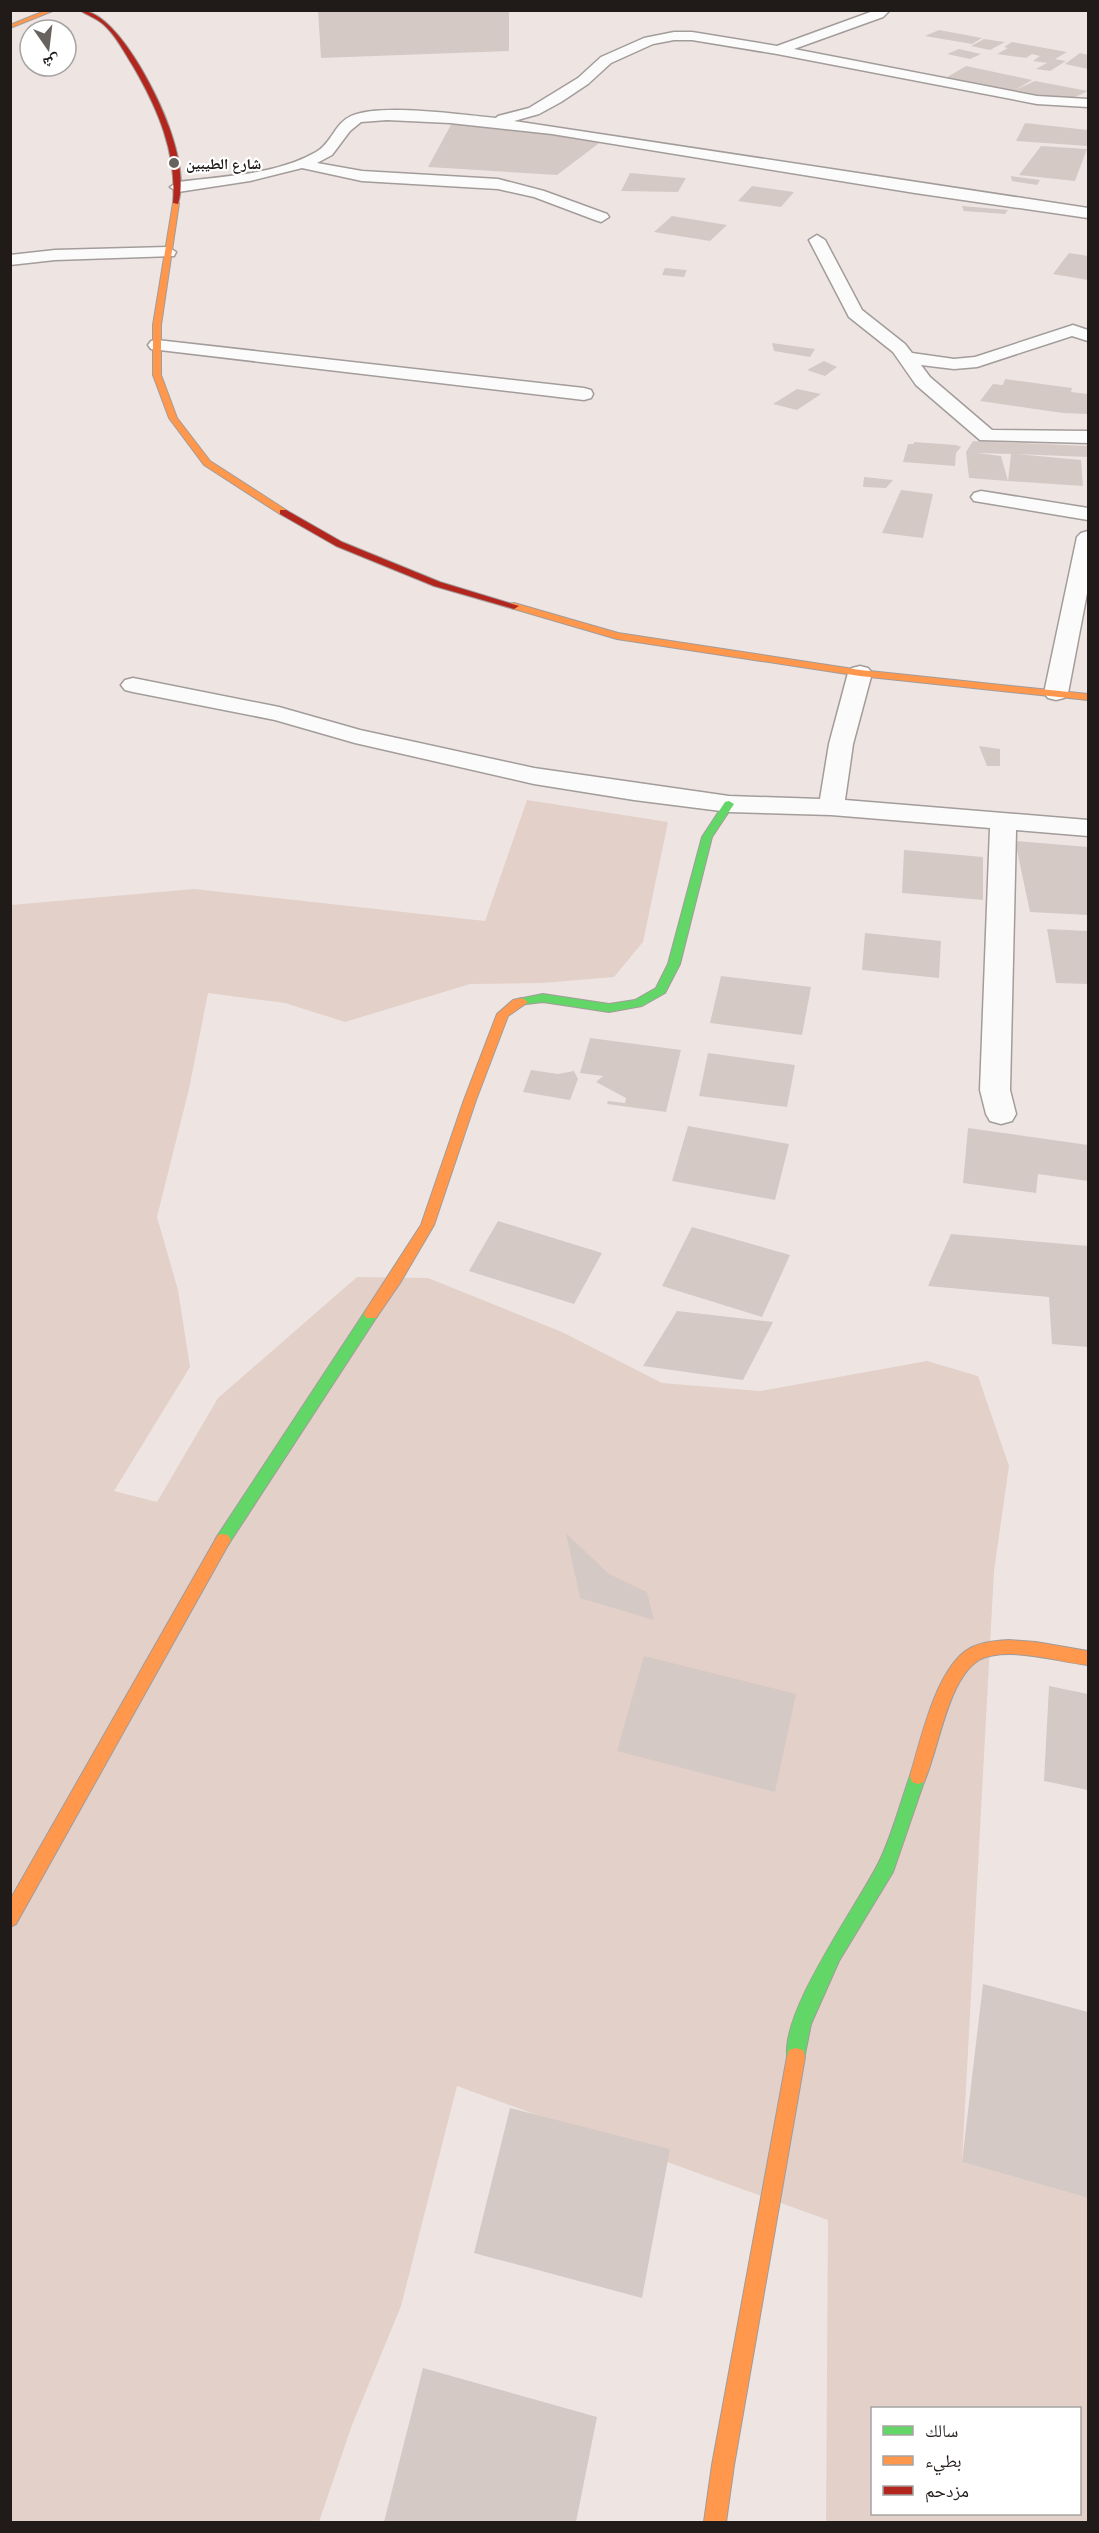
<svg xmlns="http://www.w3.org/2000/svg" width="1099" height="2533" viewBox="0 0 1099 2533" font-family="Inter,'Noto Naskh Arabic',sans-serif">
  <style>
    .green { fill: #e3d0c9; fill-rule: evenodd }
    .building { fill: #d5c9c5 }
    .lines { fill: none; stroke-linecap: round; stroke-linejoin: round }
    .street-casing { stroke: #a29c9a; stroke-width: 3 }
    .fast-casing { stroke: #a29c9a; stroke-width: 2 }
    .slow-casing { stroke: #a29c9a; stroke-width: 2 }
    .jam-casing { stroke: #a29c9a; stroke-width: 2 }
    .street { fill: #fcfbfb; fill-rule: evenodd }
    .fast { fill: #63d668; fill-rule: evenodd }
    .slow { fill: #ff974d; fill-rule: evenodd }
    .jam { fill: #b3261e; fill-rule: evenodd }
    .poi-dot { fill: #68625f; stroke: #fff; stroke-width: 2 }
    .labels { text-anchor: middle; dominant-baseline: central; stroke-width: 4.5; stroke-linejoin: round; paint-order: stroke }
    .far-poi-label { font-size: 15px; font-weight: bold; fill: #201b19; stroke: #fff; text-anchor: start }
  </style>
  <rect width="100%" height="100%" fill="#eee5e2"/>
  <path class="green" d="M527 800 668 822 643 942 614 977 543 983 470 984 345 1022 285 1003 208 993 189 1089 157 1217 178 1290 190 1367 114 1491 157 1502 218 1398 357 1277 428 1278 562 1332 662 1383 760 1391 927 1361 978 1376 1009 1466 994 1571 962 2162 1088 2198V2522H826L828 2220 457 2086 401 2306 352 2425 319 2522H11V905L194 889 485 921ZM872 2408H1080V2514H872Z"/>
  <path class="building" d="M318 10H509V51L321 58Z
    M939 30 982 38 972 44 925 36Z
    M984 39 1005 42 990 50 971 46Z
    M1012 42 1067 52 1055 59 1066 61 1050 71 1036 69 1047 63 1033 61 1040 56 1032 54 1026 58 997 54 1008 48 1004 47Z
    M959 49 981 54 970 59 947 54Z
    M1080 53 1088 55V69L1065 64Z
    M966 66 1032 80 1015 90 1035 81 1088 91 1069 100 1009 92 944 79Z
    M453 121 602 141 557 175 428 167Z
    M1025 123 1088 130V146L1016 141Z
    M1041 146 1087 149 1075 181 1019 175Z
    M630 173 686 178 678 192 621 191Z
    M1011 176 1040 180 1037 185 1012 181Z
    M752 186 794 192 781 207 738 201Z
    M962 206 1008 210 1005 214 964 211Z
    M672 216 727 225 710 241 654 232Z
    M1069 253 1088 256V280L1053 274Z
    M665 268 687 270 684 277 662 275Z
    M772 343 815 349 810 357 774 351Z
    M824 361 837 367 825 376 807 370Z
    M1005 379 1072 388 1071 392 1088 394V411L1087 414 1063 413 980 401 993 384 1003 385Z
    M797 389 821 394 797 410 773 404Z
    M973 441 1088 446V457L1015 454 1081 460 1083 486 1008 481 1011 454 977 453 1001 456 1008 481 969 478 966 452Z
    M914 442 956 445 961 447 956 453 955 466 903 462 908 444H914Z
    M864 477 893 480 886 488 863 487Z
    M901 490 933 494 923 538 882 533Z
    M979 746 1000 749V766H987Z
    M1015 841 1088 847V915L1030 912Z
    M904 850 983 857V900L902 893Z
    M1047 929 1088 931V984L1056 983Z
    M865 933 941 941 939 978 862 970Z
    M721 976 811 987 802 1035 710 1023Z
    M590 1038 681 1050 666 1112 607 1104 608 1101 625 1103 626 1098 596 1082 603 1076 580 1073Z
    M708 1053 795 1065 787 1107 699 1096Z
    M531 1070 558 1074 574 1071 578 1079 570 1100 523 1092Z
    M688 1126 789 1144 775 1200 672 1181Z
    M968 1128 1088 1145V1181L1038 1174 1036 1193 963 1183Z
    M498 1221 602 1253 574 1304 469 1271Z
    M692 1227 790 1255 762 1317 662 1286Z
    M951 1234 1088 1246V1347L1052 1344 1049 1297 928 1286Z
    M677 1311 773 1322 743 1380 643 1366Z
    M566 1533 609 1574 647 1592 654 1620 580 1598Z
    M644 1656 796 1694 775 1792 617 1751Z
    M1049 1686 1088 1694V1790L1044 1781Z
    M983 1984 1088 2012V2198L962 2162Z
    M510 2108 670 2149 642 2298 474 2253Z
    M423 2368 597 2417 576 2522H384Z"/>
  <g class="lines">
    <defs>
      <path id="street" d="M876 10H890L883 17 794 49 1037 96 1088 99V107L1037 104 777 54 692 40H674L653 44 611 63 588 84 561 102 539 114 514 121 1088 208V218L915 193 552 134 450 123 387 120 361 122 350 131 332 155 317 163 362 171 498 179 544 191 607 214 609 217 601 222 595 220 534 197 498 189 362 181 302 168 250 181 178 192 170 187 178 182C223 176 276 175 316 152 331 144 335 123 351 116 381 103 462 115 496 118L498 116 529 108 578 78 601 57 644 38 674 32H692L777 46Z
        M817 235 825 240 862 310 905 344 912 353 954 359 975 357 1073 325 1088 330V341L1072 336 977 367 954 369 921 365 930 377 992 430 1088 431V443L980 440 916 385 893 352 849 317 809 240Z
        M168 247 176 252 174 256 55 260 10 265V255L55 250Z
        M157 340 584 388 591 390 593 394 591 398 584 400 151 349 148 345 151 341Z
        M981 491 1088 508V520L974 501 971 497 974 493Z
        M1088 531V588L1068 693 1064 698 1056 700 1048 698 1044 693 1077 537 1081 533Z
        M860 666 868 668 872 673 853 744 845 800 1088 820V836L1016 830 1010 1090 1016 1114 1012 1121 1001 1124 990 1121 986 1114 980 1090 990 828 831 815 729 812 634 800 534 784 355 743 275 720 133 692 125 690 121 685 125 680 133 678 279 707 360 730 534 768 729 796 820 799 829 744 848 673 852 668Z"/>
      <path id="fast" d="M729 801 734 804 712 837 680 964 665 993 642 1006 609 1012 543 1002 518 1005 516 1002 518 999 543 994 609 1004 635 1000 656 988 668 964 702 837 725 802Z
        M371 1309 376 1310 378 1314 376 1318 228 1545 223 1546 218 1545 215 1540 218 1535 366 1310Z
        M918 1768 924 1770 926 1776 893 1872 839 1961 811 2024 803 2064 796 2066 789 2064C772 2022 860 1902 879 1862 892 1836 900 1804 910 1776L912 1770Z"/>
      <path id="slow" d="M47 10H55L10 28V25Z
        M176 201 179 203 161 325V375L177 418 210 461 286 510V514H280L204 465 169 418 153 375V325L173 203Z
        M514 603 618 633 860 670 1088 694V700L860 676 617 639 511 608V604Z
        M522 998 528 1002 508 1016 476 1100 434 1225 400 1283 376 1318H366L364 1314 366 1310 421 1225 464 1100 497 1014 513 1000Z
        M223 1534 228 1535 231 1540 228 1545 16 1924 10 1927V1900L218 1535Z
        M1009 1640 1036 1642 1088 1651V1665C1062 1662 1037 1654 1010 1654 999 1654 988 1655 979 1660 947 1680 939 1749 924 1782L918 1784 912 1782 910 1776C921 1740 934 1677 964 1652 977 1642 994 1641 1009 1640Z
        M796 2048 803 2050 805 2057 734 2465 726 2522H704L712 2465 787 2057 789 2050Z"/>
      <path id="jam" d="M79 10C116 10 158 95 169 127 177 149 185 181 178 204L173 203C177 153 158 109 133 66 124 52 116 35 103 24 96 18 87 15 79 10Z
        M280 510H286L342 542 440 582 519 606 514 609 434 586 336 546 280 514Z"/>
    </defs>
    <use href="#street" class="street-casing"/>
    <use href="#fast" class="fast-casing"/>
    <use href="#slow" class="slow-casing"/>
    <use href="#jam" class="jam-casing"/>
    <use href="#street" class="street"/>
    <use href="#fast" class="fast"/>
    <use href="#slow" class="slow"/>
    <use href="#jam" class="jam"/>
  </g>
  <circle class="poi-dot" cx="174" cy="163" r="6"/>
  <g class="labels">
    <g class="far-poi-label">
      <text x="186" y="163">شارع الطيبين</text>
    </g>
  </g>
  <rect width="1099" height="2533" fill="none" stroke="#201b19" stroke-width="24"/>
  <rect x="871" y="2407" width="210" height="108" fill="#ffffff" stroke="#a6a4a3" stroke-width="1.5"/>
  <rect x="883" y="2426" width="30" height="9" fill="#63d668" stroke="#a6a4a3" stroke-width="1.5"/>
  <text x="925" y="2437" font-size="18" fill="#201b19">سالك</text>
  <rect x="883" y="2456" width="30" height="9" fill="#ff974d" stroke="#a6a4a3" stroke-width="1.5"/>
  <text x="925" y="2467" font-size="18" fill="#201b19">بطيء</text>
  <rect x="883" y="2486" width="30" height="9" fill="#b3261e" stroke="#a6a4a3" stroke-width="1.5"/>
  <text x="925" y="2497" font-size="18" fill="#201b19">مزدحم</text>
  <g transform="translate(48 48) rotate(166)"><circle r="28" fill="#ffffff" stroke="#a6a4a3" stroke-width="1.5"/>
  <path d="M0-4.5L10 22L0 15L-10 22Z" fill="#68625f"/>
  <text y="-9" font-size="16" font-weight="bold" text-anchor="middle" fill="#201b19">ش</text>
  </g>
</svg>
